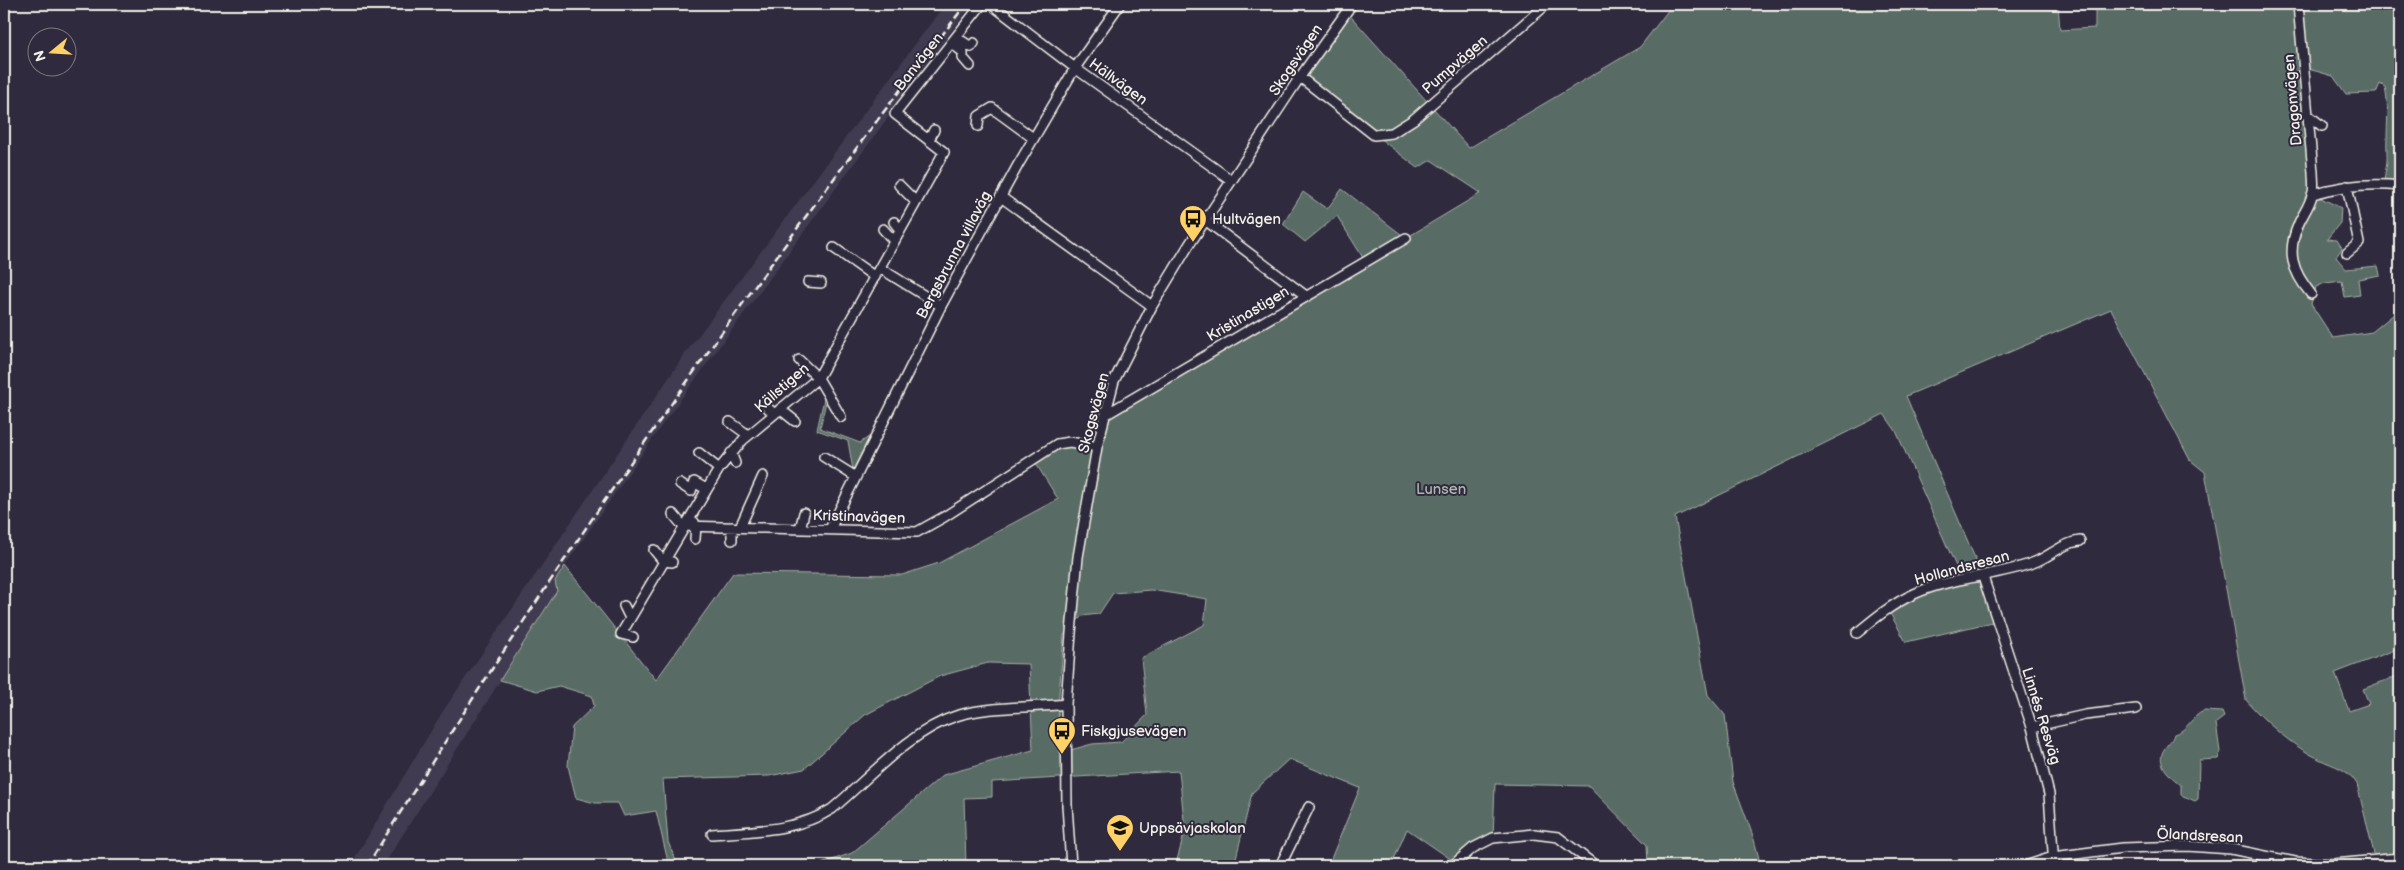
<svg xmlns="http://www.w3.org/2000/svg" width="2404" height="870" viewBox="0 0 2404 870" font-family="'Balsamiq Sans',sans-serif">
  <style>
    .built { fill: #413b51 }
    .green { fill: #596c65; stroke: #a6aea6; fill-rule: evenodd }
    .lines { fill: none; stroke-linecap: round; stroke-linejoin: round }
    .minor-casing { stroke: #f4f1e8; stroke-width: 12 }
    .minor { stroke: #2f2a3d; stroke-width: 9 }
    .rail { stroke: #f4f1e8; stroke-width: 2.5; stroke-dasharray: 8 4; stroke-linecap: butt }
    .labels { text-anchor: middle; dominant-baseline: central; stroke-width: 4; stroke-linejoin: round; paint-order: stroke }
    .street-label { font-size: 15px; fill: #f4f1e8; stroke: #2f2a3d }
    .poi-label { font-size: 15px; fill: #f4f1e8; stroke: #2f2a3d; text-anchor: start }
    .park-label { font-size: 15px; fill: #aeb5ad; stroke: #2f2a3d }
  </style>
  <rect width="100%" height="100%" fill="#2f2a3d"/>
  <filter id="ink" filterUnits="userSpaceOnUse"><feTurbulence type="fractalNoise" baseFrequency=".02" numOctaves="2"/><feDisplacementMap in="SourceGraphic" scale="10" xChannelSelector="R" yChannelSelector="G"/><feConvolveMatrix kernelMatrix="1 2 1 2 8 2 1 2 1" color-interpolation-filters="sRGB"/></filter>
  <g filter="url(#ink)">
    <path class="built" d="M945 4H972L887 114 889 116 667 418 555 580 557 591 383 866H350L443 711 687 351Z"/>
    <path class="green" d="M1673 4H2058L2060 30 2095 28V4H2400L2399 152 2396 179 2391 185 2384 184C2384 174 2388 164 2387 153 2386 132 2390 108 2385 87L2380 84 2376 93 2346 94 2333 76 2305 68 2317 196 2341 208 2340 223 2327 239 2337 240 2342 248 2336 257 2346 269 2378 266 2380 275 2358 279 2360 295 2345 297 2342 281 2325 283 2316 287 2311 304 2333 338 2372 332 2400 309V648L2335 673 2349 711 2369 704 2363 689 2400 675V866H2377L2357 784C2347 768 2335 767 2319 759 2291 745 2266 723 2246 700L2205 472 2190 460 2111 309 1906 396 1983 577 1997 621 1906 642 1887 608 1949 583 1958 571 1896 431 1884 414 1675 517 1708 695 1725 715 1733 782 1753 836 1761 866H1648L1647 845 1589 786 1495 784 1493 838 1455 862 1407 829 1391 866H1328L1360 788 1289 759 1252 793 1234 866H1189L1188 863 1177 860 1185 831 1179 771 992 782V797L964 798 966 866H815L852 853 943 775 1033 750 1029 664 988 663 940 676 865 715 804 769 769 776 663 779 668 842 678 866H669L656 811 624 816 618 803H595L576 798 568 766 572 727 594 706 592 696 559 686 537 691 500 680 557 591 555 581 565 566 656 680 733 573 902 575 939 563 1058 499 1033 459 1057 444 1097 447 1105 415 1365 261 1337 216 1305 242 1283 224 1303 192 1327 209 1342 189 1406 238 1481 193 1431 160 1418 168 1300 77 1346 11 1469 148 1640 47ZM1151 590 1207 599 1204 625 1141 658 1147 715 1121 742 1092 744 1060 753 1058 706 1064 635 1082 616 1099 614 1113 593Z
      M825 394 827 397 820 428 860 443 870 436 853 470 848 441 817 430Z
      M2204 711 2222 712 2224 717 2216 723 2220 752 2218 759 2199 760 2198 799 2195 801 2181 795V785C2170 776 2154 763 2165 748 2169 742 2172 741 2174 734 2188 731 2191 716 2204 711Z"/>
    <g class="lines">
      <defs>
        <path id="minor" d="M991 4 1075 68 1231 180
          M2298 4 2313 172C2313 179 2315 189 2312 195 2310 205 2303 214 2299 223 2286 252 2292 271 2311 294
          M956 37 971 47 974 43
          M951 43 963 52V58L970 66
          M1300 77 1374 135 1392 133 1414 119 1547 4
          M2308 115 2322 126
          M978 126 979 116 992 108 1033 138
          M929 140 934 130
          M899 185 916 202
          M2313 194C2343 185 2369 183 2400 186
          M1001 197 1152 306
          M1205 220 1306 296
          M894 222 900 230
          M883 229 894 241
          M834 248 875 277
          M2347 253 2359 243 2347 186
          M880 268 941 306
          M808 282 821 283
          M799 360 818 378 841 417
          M764 404 774 414
          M780 409 795 421
          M1105 415 1406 238
          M730 422 748 435
          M699 453 719 469
          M731 453 735 463
          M824 457 856 477
          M680 484 691 491 694 482 706 489
          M673 514 683 526 917 532 944 517 1057 444 1070 442 1097 447
          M694 522 696 526 695 539
          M740 527 763 476
          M800 529 804 513
          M830 529 941 306 1018 165 1075 68 1120 4
          M732 540V527
          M654 550 663 561 672 562
          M1983 577 2032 727 2049 794 2054 866
          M624 606 630 618
          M1857 633C1875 618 1892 604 1914 594 1950 577 1996 577 2035 562 2051 556 2062 543 2080 541
          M633 637 621 634 719 469 743 440 818 378 933 172 944 152 895 114 982 4
          M2032 727 2085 715 2136 709
          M712 834C752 831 798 831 832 809 869 778 910 731 956 716 986 706 1033 708 1066 704
          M1071 866 1067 805 1066 704 1071 633 1078 557 1097 447 1114 381 1152 306 1189 245 1300 77 1352 4
          M1280 866 1309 807
          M1452 866 1473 848 1493 838 1534 834 1558 837 1596 866
          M2025 866 2053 857 2122 848 2187 846 2231 849 2295 862 2334 864 2400 858"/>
      </defs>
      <use href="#minor" class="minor-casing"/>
      <use href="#minor" class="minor"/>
      <path class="rail" d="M367 866C551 568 752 281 966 4"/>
    </g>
  </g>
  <defs>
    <symbol id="bus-pin" viewBox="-11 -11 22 30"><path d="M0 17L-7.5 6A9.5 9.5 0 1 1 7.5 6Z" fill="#ffd166" stroke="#2f2a3d"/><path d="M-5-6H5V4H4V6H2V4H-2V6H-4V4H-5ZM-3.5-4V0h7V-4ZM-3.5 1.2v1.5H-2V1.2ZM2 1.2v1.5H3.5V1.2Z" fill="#111"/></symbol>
    <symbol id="school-pin" viewBox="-11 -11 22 30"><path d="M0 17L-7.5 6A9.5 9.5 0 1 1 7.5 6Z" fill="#ffd166" stroke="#2f2a3d"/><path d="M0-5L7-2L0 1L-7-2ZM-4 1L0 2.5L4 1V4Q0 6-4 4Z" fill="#111"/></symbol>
  </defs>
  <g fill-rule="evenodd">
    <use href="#bus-pin" x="1177" y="203" width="32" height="43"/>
    <use href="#bus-pin" x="1046" y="715" width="32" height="43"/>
    <use href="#school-pin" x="1104" y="812" width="32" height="43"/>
  </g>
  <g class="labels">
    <g class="street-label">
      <text transform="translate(1296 60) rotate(-56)">Skogsvägen</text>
      <text transform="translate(919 62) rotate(-52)">Banvägen</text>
      <text transform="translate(1455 65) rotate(-41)">Pumpvägen</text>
      <text transform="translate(1118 82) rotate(36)">Hällvägen</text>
      <text transform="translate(2293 100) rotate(-95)">Dragonvägen</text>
      <text transform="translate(954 255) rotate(-62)">Bergsbrunna villaväg</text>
      <text transform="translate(1248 314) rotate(-31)">Kristinastigen</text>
      <text transform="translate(782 388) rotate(-41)">Källstigen</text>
      <text transform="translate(1094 413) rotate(-75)">Skogsvägen</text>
      <text transform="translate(859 517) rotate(2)">Kristinavägen</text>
      <text transform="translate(1962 568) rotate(-15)">Hollandsresan</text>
      <text transform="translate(2041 716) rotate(73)">Linnés Resväg</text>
      <text transform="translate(2200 836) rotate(3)">Ölandsresan</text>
    </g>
    <g class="poi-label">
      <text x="1212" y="219">Hultvägen</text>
      <text x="1081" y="731">Fiskgjusevägen</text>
      <text x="1139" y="828">Uppsävjaskolan</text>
    </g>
    <g class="park-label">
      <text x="1441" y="489">Lunsen</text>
    </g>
  </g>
  <rect width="2404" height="870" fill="none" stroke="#2f2a3d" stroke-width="20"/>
  <rect x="10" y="10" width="2384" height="850" fill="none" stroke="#f4f1e8" stroke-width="2" filter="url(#ink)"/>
  <g transform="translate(52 52) rotate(252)"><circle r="24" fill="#2f2a3d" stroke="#7e7a81"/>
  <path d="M0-4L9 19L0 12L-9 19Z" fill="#ffd166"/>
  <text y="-8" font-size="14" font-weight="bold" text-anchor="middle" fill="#f4f1e8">N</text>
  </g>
</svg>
